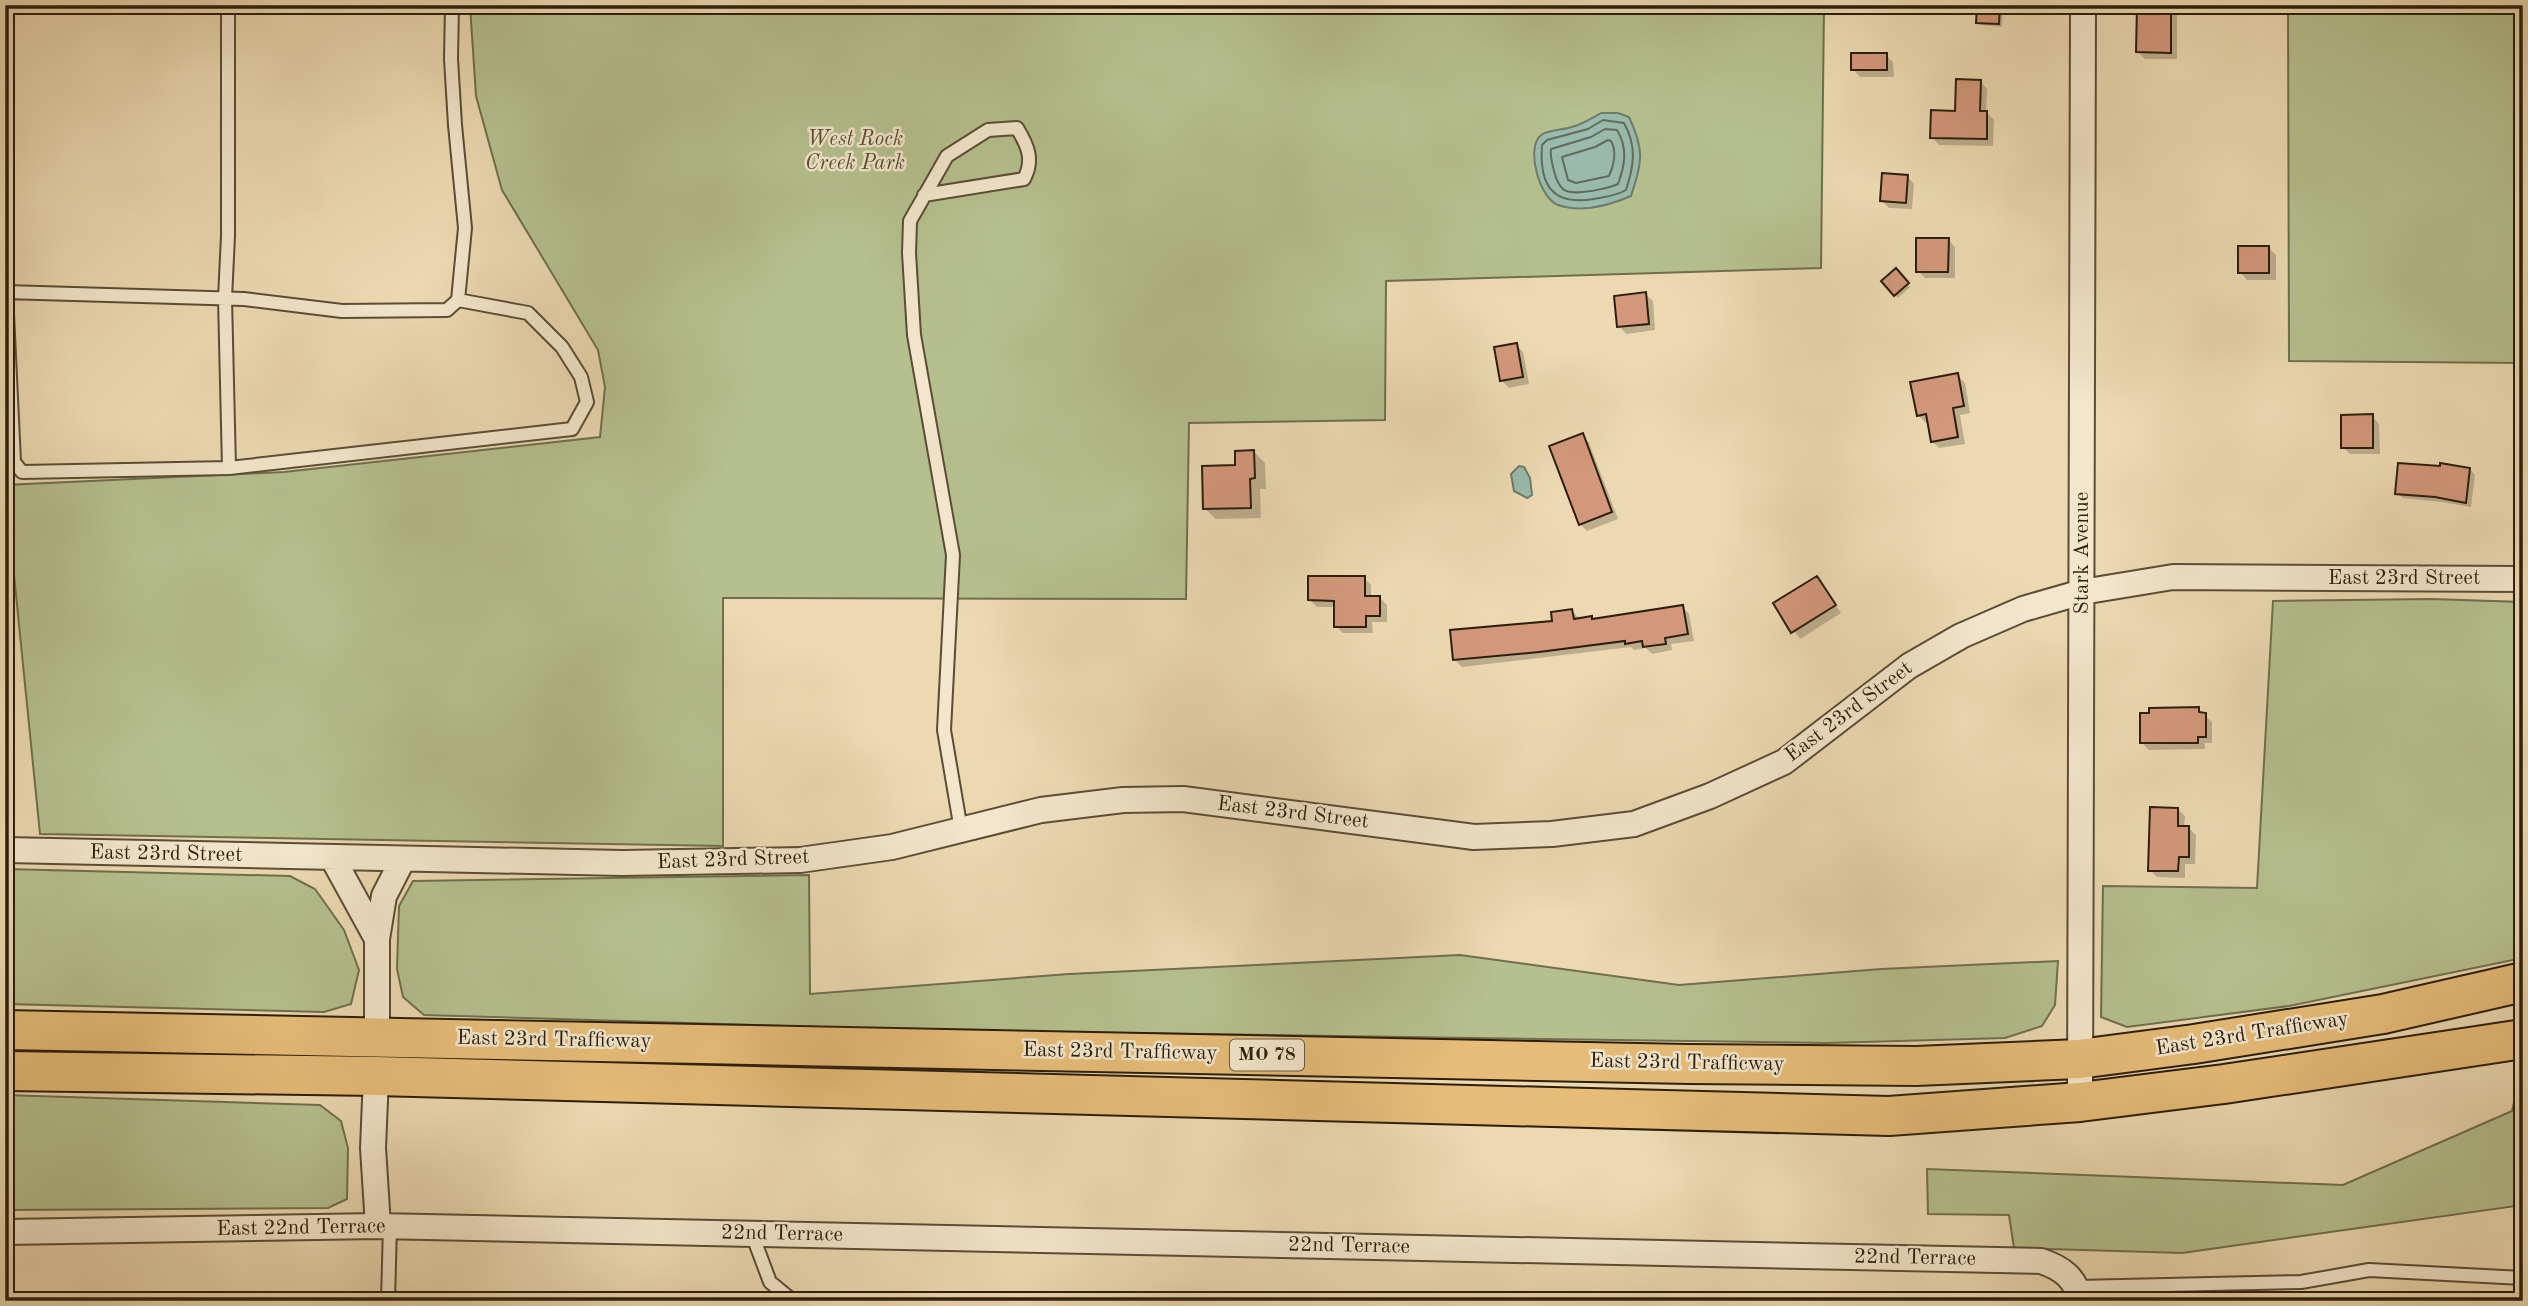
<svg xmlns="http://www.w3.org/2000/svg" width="2528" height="1306" viewBox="0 0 2528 1306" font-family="'Old Standard TT',serif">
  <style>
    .green { fill: #b5c08e; stroke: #706f4d; stroke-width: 2 }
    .water { fill: #99baac; stroke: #6d7c6c; stroke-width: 2 }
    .shadow { fill: #0003 }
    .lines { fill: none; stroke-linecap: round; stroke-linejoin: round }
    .shore { stroke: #626c5c; stroke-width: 2 }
    .building { fill: #d3987b; stroke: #2b1e0c; stroke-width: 2 }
    .service-casing { stroke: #5b4d35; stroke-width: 16 }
    .minor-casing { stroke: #5b4d35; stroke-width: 28 }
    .primary-casing { stroke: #2b1e0c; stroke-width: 42 }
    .service { stroke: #f3e6cc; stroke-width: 12 }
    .minor { stroke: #f3e6cc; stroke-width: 24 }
    .primary { stroke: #e6bc78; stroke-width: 38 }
    .labels { text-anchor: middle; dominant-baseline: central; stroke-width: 5; stroke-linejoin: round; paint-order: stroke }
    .shield { fill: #f3e6cc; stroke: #675a46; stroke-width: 2 }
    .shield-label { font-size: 19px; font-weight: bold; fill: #2b1e0c }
    .park-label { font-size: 21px; font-style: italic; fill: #544f33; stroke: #f3e6cc }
    .street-label { font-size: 21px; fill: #2b1e0c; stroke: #f3e6cc }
  </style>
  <rect width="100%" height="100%" fill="#ecd9b1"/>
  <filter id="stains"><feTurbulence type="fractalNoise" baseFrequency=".00286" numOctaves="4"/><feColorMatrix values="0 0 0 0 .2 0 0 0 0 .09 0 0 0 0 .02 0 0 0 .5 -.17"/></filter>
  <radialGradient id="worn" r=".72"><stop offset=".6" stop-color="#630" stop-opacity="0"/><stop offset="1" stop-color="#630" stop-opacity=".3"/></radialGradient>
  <path class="green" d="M470 5H1824L1821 268 1386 281 1385 420 1189 423 1186 599 723 598V846L40 834 5 485 284 472 600 437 605 387 598 350 502 190 476 96Z
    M2288 5H2523V363L2289 361Z
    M2431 599 2523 602V958L2289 1006 2127 1027 2101 1017 2103 886 2257 888 2273 601Z
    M5 869 290 876 315 889 344 930 359 970 351 1004 324 1012 5 1004Z
    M809 875 810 994 1069 974 1460 955 1679 985 1881 969 2058 961 2055 1005 2042 1026 2005 1038 1827 1043 917 1030 424 1015 403 997 397 969 399 906 413 881Z
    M2523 1063V1205L2182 1253 2014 1248 2009 1215 1928 1214 1927 1169 2343 1185 2512 1111Z
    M5 1095 320 1105 341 1121 348 1148 347 1199 328 1208 5 1210Z"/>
  <path class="water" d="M1601 113H1618L1629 117C1645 151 1642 162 1631 196 1610 205 1581 213 1558 205 1540 199 1525 148 1541 135 1548 130 1563 130 1572 127 1583 124 1591 119 1601 113Z
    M1519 466 1524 467 1530 478 1532 495 1527 498 1514 491 1511 474Z"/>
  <path class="shadow" d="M5 5H36V8H7Z
    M1979 5H2001L2003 7 2002 27 1981 25 1978 22Z
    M2138 5H2177V59H2145L2138 52Z
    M1886 55 1893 62 1894 77H1860L1853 69Z
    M1980 81 1987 89 1986 112 1994 120 1993 146 1939 145 1932 137 1957 113Z
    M1907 176 1914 184 1912 209 1889 208 1882 201Z
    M1948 240 1955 247V278H1925L1918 271Z
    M2269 248 2276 255V280H2247L2240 272Z
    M1896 270 1910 287 1898 298 1883 281Z
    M1645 294 1653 301 1655 330 1626 334 1619 326Z
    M1516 345 1523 352 1529 384 1509 388 1501 380Z
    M1957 375 1965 383 1970 413 1960 415 1965 444 1939 448 1932 441 1929 422 1926 423 1918 415Z
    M2372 416 2379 424 2380 454H2350L2343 447Z
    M1582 435 1589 443 1618 519 1587 531 1580 524Z
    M1254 452 1265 463 1266 489H1260L1261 518 1216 519 1204 508 1237 467Z
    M2470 469 2475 475 2471 507 2442 502 2403 498 2397 493Z
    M1364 578 1371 585V598L1379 597 1387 605V622H1372L1373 633H1343L1336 626 1335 607H1317L1310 600Z
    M1817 578 1841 613 1800 639 1775 604Z
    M1682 607 1689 614 1694 641 1671 644 1672 650 1652 654 1646 648 1634 650 1631 647 1462 667 1455 660 1554 622 1572 611 1579 618 1594 621Z
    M2198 709 2212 722V743H2205V749L2149 750 2142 743 2151 715Z
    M2177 809 2185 816 2184 828H2189L2196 835 2195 864H2185V878L2157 877 2150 870Z"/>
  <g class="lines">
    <path class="shore" d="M1603 120 1624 123C1637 146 1634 166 1626 190 1616 196 1605 197 1594 199 1552 206 1539 185 1542 145L1547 140 1588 129Z
      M1605 129 1617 130C1628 148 1625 165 1618 184 1610 188 1601 189 1591 191 1569 194 1560 195 1554 171 1552 163 1550 157 1551 149L1591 137Z
      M1608 140 1611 141C1617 151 1614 166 1609 176L1576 183 1568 180 1562 157 1595 147Z"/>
  </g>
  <path class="building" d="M1977 5H2000L1999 24 1976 23Z
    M2137 5H2171V53L2136 52Z
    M1851 53H1887V70H1851Z
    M1956 79 1981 80 1980 111H1987V139L1930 138 1931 110 1955 111Z
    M1882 173 1908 175 1906 203 1880 201Z
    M1916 238H1949L1948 272H1916Z
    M2238 246H2269V273H2238Z
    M1896 268 1909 283 1894 296 1881 281Z
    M1646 292 1649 324 1617 327 1614 296Z
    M1517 343 1523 377 1500 381 1494 347Z
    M1958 373 1964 406 1953 408 1958 437 1931 442 1926 414 1917 416 1910 382Z
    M2373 414V448H2341V415Z
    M1583 433 1612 512 1579 525 1549 446Z
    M1254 450 1255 478 1250 479 1251 508 1203 509 1202 466 1235 465V451Z
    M2398 463 2440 466V463L2470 468 2466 503 2435 497 2395 494Z
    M1308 576H1365V596H1380V616H1366V627H1334V601L1308 600Z
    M1817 576 1836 605 1791 633 1773 603Z
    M1683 605 1688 634 1665 638 1666 644 1643 647 1642 641 1625 644V641L1539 652 1453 660 1450 630 1552 621 1551 612 1572 609 1574 619 1592 616V619Z
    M2199 707V712L2206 713V737H2198V743H2140V713H2149V708Z
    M2150 807 2178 808V826H2189V857H2179L2178 871H2148Z"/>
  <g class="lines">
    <defs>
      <path id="service" d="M924 195 1024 179C1034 160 1028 146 1017 128L988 130 947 156 910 221 909 253 914 335 953 555 944 730 961 830
        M5 292 244 299 342 311 447 310 458 300 465 228 455 125 451 59 452 5
        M6 292 14 462 22 472 229 468 225 298 228 236V5
        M229 468 572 429 587 402 581 377 562 347 528 313 458 300
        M752 1234 770 1282 793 1301
        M2077 1287 2301 1282 2369 1270 2523 1278
        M388 1301 390 1226"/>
      <path id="minor" d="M5 850 622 863 800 860 892 847 1041 810 1123 800 1183 799 1474 837 1552 834 1634 824 1710 796 1784 762 1909 666 1961 636 2023 609 2082 592 2173 577 2523 579
        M332 857 377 939V1036
        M377 939 384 896 403 859
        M376 1076 373 1148 378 1226
        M2080 1102 2083 5
        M5 1232 378 1226 2041 1261C2062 1268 2076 1278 2080 1301"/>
      <path id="primary" d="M5 1030 1689 1064 1916 1066 2079 1059 2194 1044 2383 1014 2523 982
        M5 1071 376 1076 1889 1116 2080 1102 2224 1084 2523 1039"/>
    </defs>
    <use href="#service" class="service-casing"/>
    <use href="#minor" class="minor-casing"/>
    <use href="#primary" class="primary-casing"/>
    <use href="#service" class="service"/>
    <use href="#minor" class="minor"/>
    <use href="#primary" class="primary"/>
  </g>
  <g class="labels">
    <rect class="shield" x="1230" y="1039.5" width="74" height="31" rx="5"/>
    <g class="shield-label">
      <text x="1267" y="1055">MO 78</text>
    </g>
    <g class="park-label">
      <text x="855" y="139">West Rock<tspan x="855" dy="24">Creek Park</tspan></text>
    </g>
    <g class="street-label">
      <text transform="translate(2082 553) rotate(-90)">Stark Avenue</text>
      <text x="2404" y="578">East 23rd Street</text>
      <text transform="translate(1849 712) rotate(-37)">East 23rd Street</text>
      <text transform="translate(1293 813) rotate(7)">East 23rd Street</text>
      <text transform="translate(166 854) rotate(1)">East 23rd Street</text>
      <text transform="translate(733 860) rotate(-2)">East 23rd Street</text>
      <text transform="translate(2252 1034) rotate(-9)">East 23rd Trafficway</text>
      <text transform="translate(554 1040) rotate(1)">East 23rd Trafficway</text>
      <text transform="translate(1120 1052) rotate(1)">East 23rd Trafficway</text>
      <text transform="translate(1687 1063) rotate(1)">East 23rd Trafficway</text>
      <text transform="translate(301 1228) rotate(-1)">East 22nd Terrace</text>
      <text transform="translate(782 1234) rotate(1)">22nd Terrace</text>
      <text transform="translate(1349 1246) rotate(1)">22nd Terrace</text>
      <text transform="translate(1915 1258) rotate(1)">22nd Terrace</text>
    </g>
  </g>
  <rect width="2528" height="1306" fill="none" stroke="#ecd9b1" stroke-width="28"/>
  <rect x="7" y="7" width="2514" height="1292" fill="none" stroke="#2b1e0c" stroke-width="3.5"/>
  <rect x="14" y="14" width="2500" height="1278" fill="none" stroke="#2b1e0c" stroke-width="2"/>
  <rect width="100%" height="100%" filter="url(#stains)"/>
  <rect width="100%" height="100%" fill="url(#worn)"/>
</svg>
